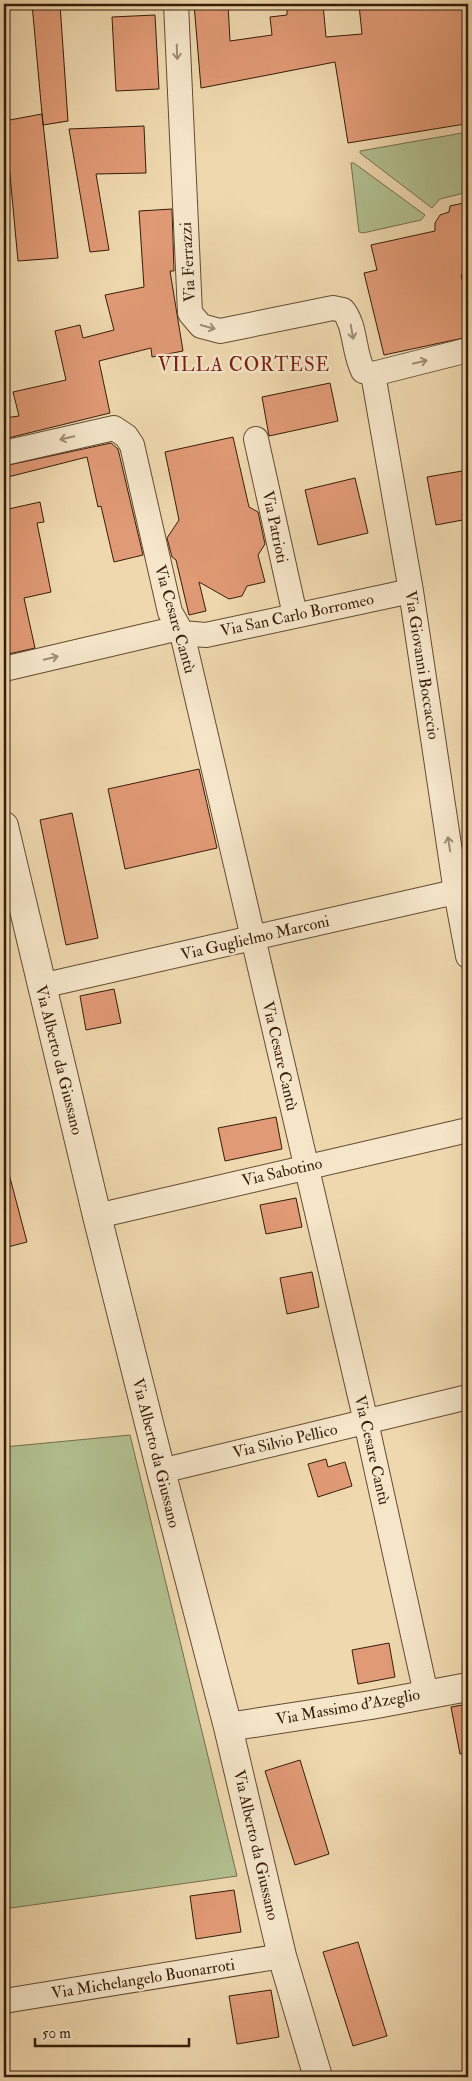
<svg xmlns="http://www.w3.org/2000/svg" width="472" height="2081" viewBox="0 0 472 2081" font-family="'IM FELL Double Pica',serif">
  <style>
    .green { fill: #b2c090; stroke: #746e4c }
    .building { fill: #e09a75; stroke: #361d09 }
    .lines { fill: none; stroke-linecap: round; stroke-linejoin: round }
    .minor-casing { stroke: #644c32; stroke-width: 26 }
    .tertiary-casing { stroke: #644c32; stroke-width: 30 }
    .minor { stroke: #f5e6ca; stroke-width: 24 }
    .tertiary { stroke: #f5e6ca; stroke-width: 28 }
    .oneway { stroke: #9f8c73 }
    .labels { text-anchor: middle; dominant-baseline: central; stroke-width: 4.5; stroke-linejoin: round; paint-order: stroke }
    .street-label { font-size: 16px; fill: #361d09; stroke: #f5e6ca }
    .quarter-label { font-size: 19px; letter-spacing: 1px; fill: #7a1f14; stroke: #f5e6ca }
  </style>
  <rect width="100%" height="100%" fill="#efd8ae"/>
  <filter id="stains"><feTurbulence type="fractalNoise" baseFrequency=".004" numOctaves="4"/><feColorMatrix values="0 0 0 0 .2 0 0 0 0 .09 0 0 0 0 .02 0 0 0 .5 -.17"/></filter>
  <radialGradient id="worn" r=".72"><stop offset=".6" stop-color="#630" stop-opacity="0"/><stop offset="1" stop-color="#630" stop-opacity=".3"/></radialGradient>
  <path class="green" d="M468 132V192L440 199 432 208 360 153V151Z
    M351 163H354L425 215 421 220 363 233 359 232Z
    M130 1435 237 1876 4 1909V1447Z"/>
  <path class="building" d="M32 4H60L68 121 43 125Z
    M194 4H228L230 41 272 35 270 17 287 15V4H323L326 37 362 34 359 5 468 4V109L463 110 465 124 348 143 335 62 201 88Z
    M155 15 159 89 116 91 112 17Z
    M42 114 58 258 18 261 7 143 4 144V121Z
    M144 126 146 173 96 174 109 250 90 252 69 129Z
    M468 202V273L461 275 468 302V337L384 355 364 273 377 270 371 245 435 231V223L440 215 449 212 450 206Z
    M172 209 174 271H170L183 351 152 357 151 348 99 361 110 413 4 439V418L19 416 13 392 66 380 55 331 80 325 83 338 114 330 105 295 144 287 139 211Z
    M330 383 338 421 269 436 262 397Z
    M233 437 249 507 258 512 265 544 258 555 265 582 247 586 242 596 229 599 199 582 206 611 189 615 176 560 172 557 167 538 179 520 165 452Z
    M111 443 118 449 143 555 114 562 101 506 98 507 87 457 4 478V466Z
    M468 470V519L436 525 427 477Z
    M355 478 368 533 318 545 305 490Z
    M40 502 44 522 37 523 51 592 24 598 35 648 4 655V510Z
    M199 769 217 848 125 869 108 789Z
    M72 813 98 938 66 945 40 820Z
    M114 989 121 1023 86 1030 80 996Z
    M276 1117 282 1149 225 1161 218 1128Z
    M4 1174H9L27 1242 4 1248Z
    M296 1198 302 1227 266 1234 260 1205Z
    M312 1272 319 1307 287 1314 280 1278Z
    M326 1459 328 1467 345 1462 352 1486 318 1497 308 1464Z
    M389 1643 395 1677 358 1684 352 1650Z
    M468 1704V1753L460 1754 451 1707Z
    M300 1760 329 1854 295 1865 265 1771Z
    M234 1890 241 1932 196 1939 190 1896Z
    M358 1942 387 2036 353 2046 323 1952Z
    M271 1990 279 2037 237 2044 229 1996Z"/>
  <g class="lines">
    <defs>
      <path id="minor" d="M176 4 190 313 201 326 220 331 333 308 343 310C356 326 353 351 363 371L373 374
        M373 374 411 591 456 892 468 956
        M373 374 468 350
        M256 439 295 615
        M4 453 114 428 126 436 132 445 170 612 182 633 366 1422 426 1694
        M182 633 206 635 411 591
        M4 669 179 628
        M41 986 468 889
        M97 1216 468 1130
        M161 1471 468 1397
        M4 2001 282 1956"/>
      <path id="tertiary" d="M4 826 97 1216 161 1471 228 1727 282 1956 318 2077
        M228 1727 371 1705 468 1687"/>
    </defs>
    <use href="#minor" class="minor-casing"/>
    <use href="#tertiary" class="tertiary-casing"/>
    <use href="#minor" class="minor"/>
    <use href="#tertiary" class="tertiary"/>
  </g>
  <defs><path id="oneway-shaft" d="M-6 0H5M1.5-3L5.5 0L1.5 3" fill="none" stroke-width="1.6" stroke-linecap="round" stroke-linejoin="round" transform="scale(1.25)"/></defs>
  <g class="oneway">
    <use href="#oneway-shaft" transform="translate(177 52) rotate(88)"/>
    <use href="#oneway-shaft" transform="translate(208 327) rotate(16)"/>
    <use href="#oneway-shaft" transform="translate(352 332) rotate(80)"/>
    <use href="#oneway-shaft" transform="translate(420 362) rotate(-14)"/>
    <use href="#oneway-shaft" transform="translate(67 438) rotate(167)"/>
    <use href="#oneway-shaft" transform="translate(51 658) rotate(-13)"/>
    <use href="#oneway-shaft" transform="translate(449 844) rotate(-99)"/>
  </g>
  <g class="labels">
    <g class="street-label">
      <text transform="translate(188 262) rotate(-93)">Via Ferrazzi</text>
      <text transform="translate(275 527) rotate(78)">Via Patrioti</text>
      <text transform="translate(297 615) rotate(-12)">Via San Carlo Borromeo</text>
      <text transform="translate(175 619) rotate(74)">Via Cesare Cantù</text>
      <text transform="translate(422 665) rotate(81)">Via Giovanni Boccaccio</text>
      <text transform="translate(255 938) rotate(-13)">Via Guglielmo Marconi</text>
      <text transform="translate(280 1056) rotate(77)">Via Cesare Cantù</text>
      <text transform="translate(59 1060) rotate(76)">Via Alberto da Giussano</text>
      <text transform="translate(282 1172) rotate(-13)">Via Sabotino</text>
      <text transform="translate(285 1441) rotate(-13)">Via Silvio Pellico</text>
      <text transform="translate(372 1450) rotate(77)">Via Cesare Cantù</text>
      <text transform="translate(156 1453) rotate(76)">Via Alberto da Giussano</text>
      <text transform="translate(348 1707) rotate(-10)">Via Massimo d'Azeglio</text>
      <text transform="translate(256 1845) rotate(77)">Via Alberto da Giussano</text>
      <text transform="translate(143 1979) rotate(-9)">Via Michelangelo Buonarroti</text>
    </g>
    <g class="quarter-label">
      <text x="244" y="365">VILLA CORTESE</text>
    </g>
  </g>
  <rect width="472" height="2081" fill="none" stroke="#efd8ae" stroke-width="20"/>
  <rect x="5" y="5" width="462" height="2071" fill="none" stroke="#361d09" stroke-width="2.5"/>
  <rect x="10" y="10" width="452" height="2061" fill="none" stroke="#361d09"/>
  <path d="M35 2038v8h154v-8" fill="none" stroke="#361d09" stroke-width="2.5"/>
  <text x="42" y="2038" font-size="15" fill="#361d09" stroke="#f5e6ca" stroke-width="4" paint-order="stroke">50 m</text>
  <rect width="100%" height="100%" filter="url(#stains)"/>
  <rect width="100%" height="100%" fill="url(#worn)"/>
</svg>
